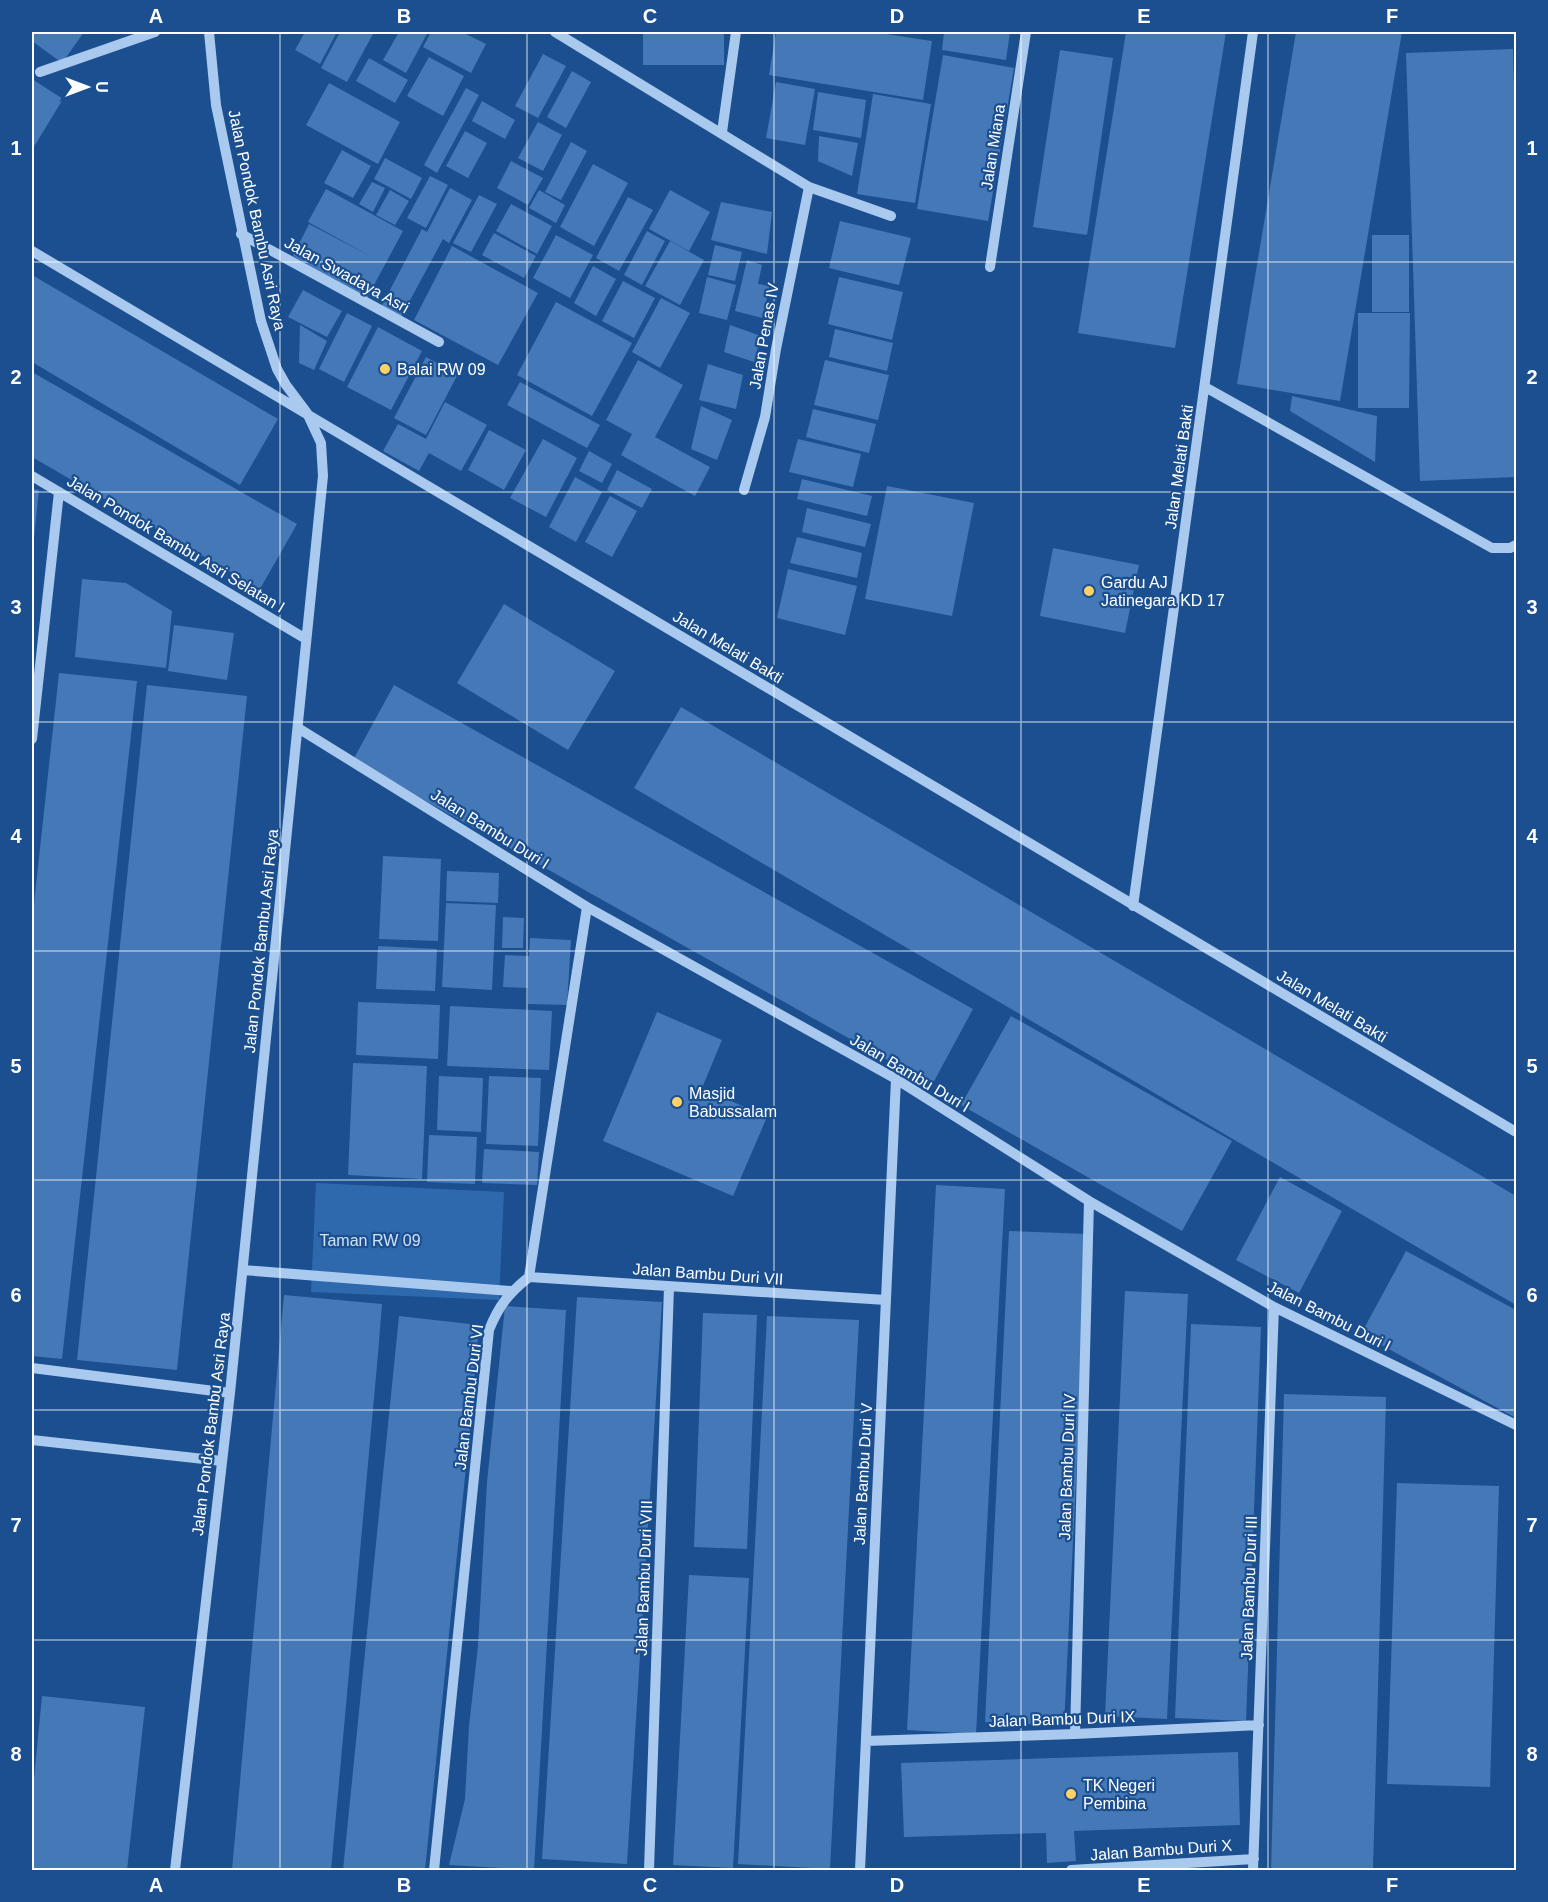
<svg xmlns="http://www.w3.org/2000/svg" width="1548" height="1902" viewBox="0 0 1548 1902" font-family="Helvetica,sans-serif">
  <style>
    .green { fill: #2e69ad }
    .building { fill: #4478b7 }
    .lines { fill: none; stroke-linecap: round; stroke-linejoin: round }
    .minor { stroke: #a9c9ee; stroke-width: 10 }
    .grid { fill: none; stroke: #fff; stroke-width: 1.5; stroke-opacity: 0.55 }
    .poi-dot { fill: #ffd166; stroke: #1b4f8f; stroke-width: 2 }
    .labels { text-anchor: middle; dominant-baseline: central; stroke-width: 4.5; stroke-linejoin: round; paint-order: stroke }
    .street-label { font-size: 16px; fill: #fff; stroke: #1b4f8f }
    .poi-label { font-size: 16px; fill: #fff; stroke: #1b4f8f; text-anchor: start }
    .park-label { font-size: 16px; fill: #cfe3fa; stroke: #1b4f8f }
    .neatline { fill: none; stroke: #fff; stroke-width: 2 }
    .grid-label { font-size: 20px; text-anchor: middle; font-weight: bold; fill: #fff }
  </style>
  <rect width="100%" height="100%" fill="#1b4f8f"/>
  <path class="green" d="M316 1183 504 1192 499 1300 311 1292Z"/>
  <path class="building" d="M32 32H84L62 63 32 41Z
    M305 32H337L320 64 295 50Z
    M340 32H374L347 82 321 68Z
    M399 32H428L406 73 383 60Z
    M431 32H462L486 44 471 73 423 47Z
    M643 32H724V65H643Z
    M776 32H873L932 41 923 100 769 75Z
    M944 32H1010L1006 60 942 50Z
    M1126 32H1226L1175 348 1078 333Z
    M1296 32H1402L1340 401 1237 384Z
    M1513 49 1516 166V477L1420 481 1406 53Z
    M1060 50 1113 58 1087 235 1033 227Z
    M543 54 566 66 538 118 515 106Z
    M943 55 1014 68 988 221 917 209Z
    M429 57 464 76 443 116 407 96Z
    M369 58 408 80 395 103 356 81Z
    M572 71 591 82 566 128 547 117Z
    M32 79 63 99 32 150Z
    M776 82 815 89 805 145 766 138Z
    M329 83 400 122 378 164 306 125Z
    M466 88 479 95 437 173 424 165Z
    M818 92 866 100 861 138 813 130Z
    M873 94 931 104 915 203 857 194Z
    M482 101 515 120 505 139 472 121Z
    M538 122 562 135 543 171 518 158Z
    M465 131 487 143 468 178 446 166Z
    M819 136 858 143 852 176 818 161Z
    M571 142 587 151 561 200 545 192Z
    M342 150 371 166 353 198 324 183Z
    M385 158 422 178 411 199 374 179Z
    M511 161 543 178 528 205 497 188Z
    M593 164 628 183 594 246 560 227Z
    M430 176 448 185 426 228 407 218Z
    M372 182 385 188 373 212 359 204Z
    M450 188 472 200 449 243 443 239 401 317 381 307 422 229 427 232Z
    M326 189 403 231 367 298 293 256 309 224 374 258 308 222Z
    M390 190 409 201 395 225 376 215Z
    M539 190 565 205 556 223 529 208Z
    M670 190 710 212 689 251 649 229Z
    M479 195 497 204 471 252 453 243Z
    M628 197 653 210 619 271 596 258Z
    M721 202 772 212 767 254 711 240Z
    M511 204 552 226 537 254 496 231Z
    M840 221 911 238 899 285 829 268Z
    M647 231 665 241 642 285 624 275Z
    M494 233 536 256 524 278 482 255Z
    M556 235 593 255 570 298 533 278Z
    M1372 235H1409V312H1372Z
    M670 241 704 260 680 305 645 286Z
    M715 245 742 252 735 281 708 275Z
    M452 246 538 293 498 365 414 320Z
    M747 260 762 265 758 284 770 286 762 318 735 311Z
    M593 266 616 279 596 316 574 303Z
    M32 275 278 419 240 485 32 362Z
    M707 277 736 285 727 320 699 313Z
    M839 277 903 292 892 340 828 324Z
    M623 281 655 298 634 338 602 321Z
    M303 290 342 311 327 337 288 317Z
    M661 298 690 313 660 368 632 352Z
    M556 302 632 343 592 416 517 375Z
    M347 313 372 326 344 382 319 369Z
    M1358 313H1410L1409 408H1358Z
    M300 325 327 341 314 370 299 363Z
    M730 325 761 336 754 362 724 352Z
    M378 327 422 351 391 410 347 387Z
    M835 329 893 343 887 371 829 357Z
    M426 357 458 374 426 435 394 418Z
    M638 360 683 385 655 437 710 467 695 496 621 455 632 434 606 420Z
    M825 360 889 375 878 420 814 405Z
    M708 364 743 375 736 409 699 400Z
    M32 372 297 524 260 589 32 457Z
    M520 382 600 425 587 448 507 405Z
    M1292 396 1377 416 1375 462 1290 411Z
    M445 402 487 425 461 471 429 453 419 471 383 451 398 424 426 439Z
    M701 406 732 420 717 460 691 449Z
    M813 409 876 424 869 453 806 437Z
    M489 430 526 450 504 490 468 470Z
    M543 439 577 458 546 517 510 498Z
    M798 439 861 454 853 487 789 472Z
    M589 451 612 464 602 483 579 471Z
    M617 470 652 489 642 508 607 490Z
    M575 477 602 492 576 542 549 527Z
    M802 479 872 496 867 516 797 499Z
    M887 486 974 503 952 616 865 599Z
    M32 489 39 490 33 548H32Z
    M610 496 637 511 612 557 585 542Z
    M807 508 871 524 865 547 802 532Z
    M797 537 862 553 857 578 790 563Z
    M1053 548 1139 565 1125 633 1040 616Z
    M788 569 857 586 845 635 777 618Z
    M82 579 126 583 172 611 166 668 75 657Z
    M504 604 615 671 568 750 457 683Z
    M174 625 234 633 227 680 168 671Z
    M59 673 137 681 62 1359 32 1356V922Z
    M147 685 247 696 177 1370 77 1360Z
    M394 685 973 1009 932 1085 353 760Z
    M681 707 1516 1196V1305L634 788Z
    M383 856 441 859 438 941 379 939Z
    M447 871 499 873 498 903 446 901Z
    M446 903 496 905 492 990 442 987Z
    M503 917 524 918 523 948H502Z
    M530 938 571 940 567 1005 528 1004V988L503 987 505 955 529 956Z
    M378 946 437 949 435 991 376 989Z
    M358 1002 440 1005 438 1059 356 1055Z
    M450 1006 552 1011 549 1070 447 1066Z
    M657 1012 722 1040 702 1088 767 1117 733 1196 603 1141Z
    M1011 1016 1232 1141 1182 1231 961 1105Z
    M353 1063 427 1066 422 1179 348 1175Z
    M439 1076 483 1078 481 1132 437 1130Z
    M489 1076 541 1078 538 1146 486 1144Z
    M429 1135 477 1137 475 1184 427 1182Z
    M484 1149 539 1152 537 1185 482 1183Z
    M1280 1177 1342 1211 1299 1293 1236 1260Z
    M936 1185 1005 1189 976 1734 907 1730Z
    M1009 1231 1088 1234 1064 1726 985 1722Z
    M1406 1251 1516 1310V1412L1514 1417 1361 1334Z
    M1125 1291 1188 1294 1167 1719 1105 1716Z
    M284 1295 382 1304 378 1354 331 1870H232Z
    M577 1297 662 1302 627 1864 542 1859Z
    M505 1306 566 1310 534 1870 449 1865 465 1799 469 1726 478 1646 487 1482Z
    M703 1313 757 1315 747 1549 694 1547Z
    M399 1316 479 1325 471 1418 425 1870H343Z
    M767 1316 859 1320 830 1869 738 1864Z
    M1191 1324 1261 1327 1246 1721 1175 1718Z
    M1284 1394 1386 1397 1373 1870H1271Z
    M1397 1483 1499 1486 1490 1787 1387 1784Z
    M689 1575 749 1578 733 1868 673 1865Z
    M42 1696 145 1707 127 1870H32V1799Z
    M1238 1752 1240 1825 1074 1831 1076 1861 1047 1863 1046 1833 904 1837 901 1763Z"/>
  <g class="lines">
    <path class="minor" d="M555 32 809 187 891 216
      M40 72 155 32
      M722 132 736 32
      M241 234 439 342
      M32 251 1516 1132
      M990 267 1026 32
      M1205 387 1492 548H1510L1516 545
      M32 476 306 639
      M744 490 765 417 776 349 809 187
      M298 728 587 907 896 1079 1089 1201 1274 1307 1516 1425
      M32 739 59 492
      M1133 906 1253 32
      M243 1270 511 1291
      M529 1277 886 1300
      M32 1368 230 1393
      M32 1440 222 1461
      M1075 1734 1089 1201
      M866 1741 1075 1734 1259 1725
      M175 1870 230 1393 323 476 321 443 307 413 286 385 277 369 261 321 216 105 209 32
      M434 1870 489 1330C499 1305 509 1293 529 1277L587 907
      M649 1870 669 1287
      M860 1870 896 1079
      M1071 1870 1254 1859
      M1253 1870 1274 1307"/>
  </g>
  <path class="grid" d="M280 32V1870M527 32V1870M774 32V1870M1021 32V1870M1268 32V1870M32 262H1516M32 492H1516M32 722H1516M32 951H1516M32 1180H1516M32 1410H1516M32 1640H1516"/>
  <g class="poi-dot">
    <circle cx="385" cy="369" r="6"/>
    <circle cx="1089" cy="591" r="6"/>
    <circle cx="677" cy="1102" r="6"/>
    <circle cx="1071" cy="1794" r="6"/>
  </g>
  <g class="labels">
    <g class="street-label">
      <text transform="translate(993 147) rotate(-81)">Jalan Miana</text>
      <text transform="translate(257 220) rotate(78)">Jalan Pondok Bambu Asri Raya</text>
      <text transform="translate(347 275) rotate(29)">Jalan Swadaya Asri</text>
      <text transform="translate(764 336) rotate(-80)">Jalan Penas IV</text>
      <text transform="translate(1179 467) rotate(-82)">Jalan Melati Bakti</text>
      <text transform="translate(176 544) rotate(31)">Jalan Pondok Bambu Asri Selatan I</text>
      <text transform="translate(728 647) rotate(31)">Jalan Melati Bakti</text>
      <text transform="translate(490 829) rotate(32)">Jalan Bambu Duri I</text>
      <text transform="translate(261 941) rotate(-84)">Jalan Pondok Bambu Asri Raya</text>
      <text transform="translate(1332 1006) rotate(31)">Jalan Melati Bakti</text>
      <text transform="translate(910 1073) rotate(31)">Jalan Bambu Duri I</text>
      <text transform="translate(708 1274) rotate(4)">Jalan Bambu Duri VII</text>
      <text transform="translate(1329 1316) rotate(27)">Jalan Bambu Duri I</text>
      <text transform="translate(469 1397) rotate(-83)">Jalan Bambu Duri VI</text>
      <text transform="translate(211 1424) rotate(-83)">Jalan Pondok Bambu Asri Raya</text>
      <text transform="translate(1067 1467) rotate(-88)">Jalan Bambu Duri IV</text>
      <text transform="translate(863 1474) rotate(-87)">Jalan Bambu Duri V</text>
      <text transform="translate(644 1578) rotate(-88)">Jalan Bambu Duri VIII</text>
      <text transform="translate(1249 1588) rotate(-88)">Jalan Bambu Duri III</text>
      <text transform="translate(1062 1719) rotate(-2)">Jalan Bambu Duri IX</text>
      <text transform="translate(1161 1850) rotate(-4)">Jalan Bambu Duri X</text>
    </g>
    <g class="poi-label">
      <text x="397" y="369">Balai RW 09</text>
      <text x="1101" y="582">Gardu AJ<tspan x="1101" dy="18">Jatinegara KD 17</tspan></text>
      <text x="689" y="1093">Masjid<tspan x="689" dy="18">Babussalam</tspan></text>
      <text x="1083" y="1785">TK Negeri<tspan x="1083" dy="18">Pembina</tspan></text>
    </g>
    <g class="park-label">
      <text x="370" y="1240">Taman RW 09</text>
    </g>
  </g>
  <rect width="1548" height="1902" fill="none" stroke="#1b4f8f" stroke-width="66"/>
  <g transform="translate(87 87) rotate(90)" stroke="#1b4f8f" stroke-width="4.5" paint-order="stroke">
  <path d="M0-4.5L10 22L0 15L-10 22Z" fill="#ffffff"/>
  <text y="-9" font-size="16" font-weight="bold" text-anchor="middle" fill="#ffffff">U</text>
  </g>
  <rect x="33" y="33" width="1482" height="1836" class="neatline"/>
  <g class="grid-label">
    <text x="156" y="23">A</text>
    <text x="404" y="23">B</text>
    <text x="650" y="23">C</text>
    <text x="897" y="23">D</text>
    <text x="1144" y="23">E</text>
    <text x="1392" y="23">F</text>
    <text x="16" y="155">1</text>
    <text x="1532" y="155">1</text>
    <text x="16" y="384">2</text>
    <text x="1532" y="384">2</text>
    <text x="16" y="614">3</text>
    <text x="1532" y="614">3</text>
    <text x="16" y="843">4</text>
    <text x="1532" y="843">4</text>
    <text x="16" y="1073">5</text>
    <text x="1532" y="1073">5</text>
    <text x="16" y="1302">6</text>
    <text x="1532" y="1302">6</text>
    <text x="16" y="1532">7</text>
    <text x="1532" y="1532">7</text>
    <text x="16" y="1761">8</text>
    <text x="1532" y="1761">8</text>
    <text x="156" y="1892">A</text>
    <text x="404" y="1892">B</text>
    <text x="650" y="1892">C</text>
    <text x="897" y="1892">D</text>
    <text x="1144" y="1892">E</text>
    <text x="1392" y="1892">F</text>
  </g>
</svg>
